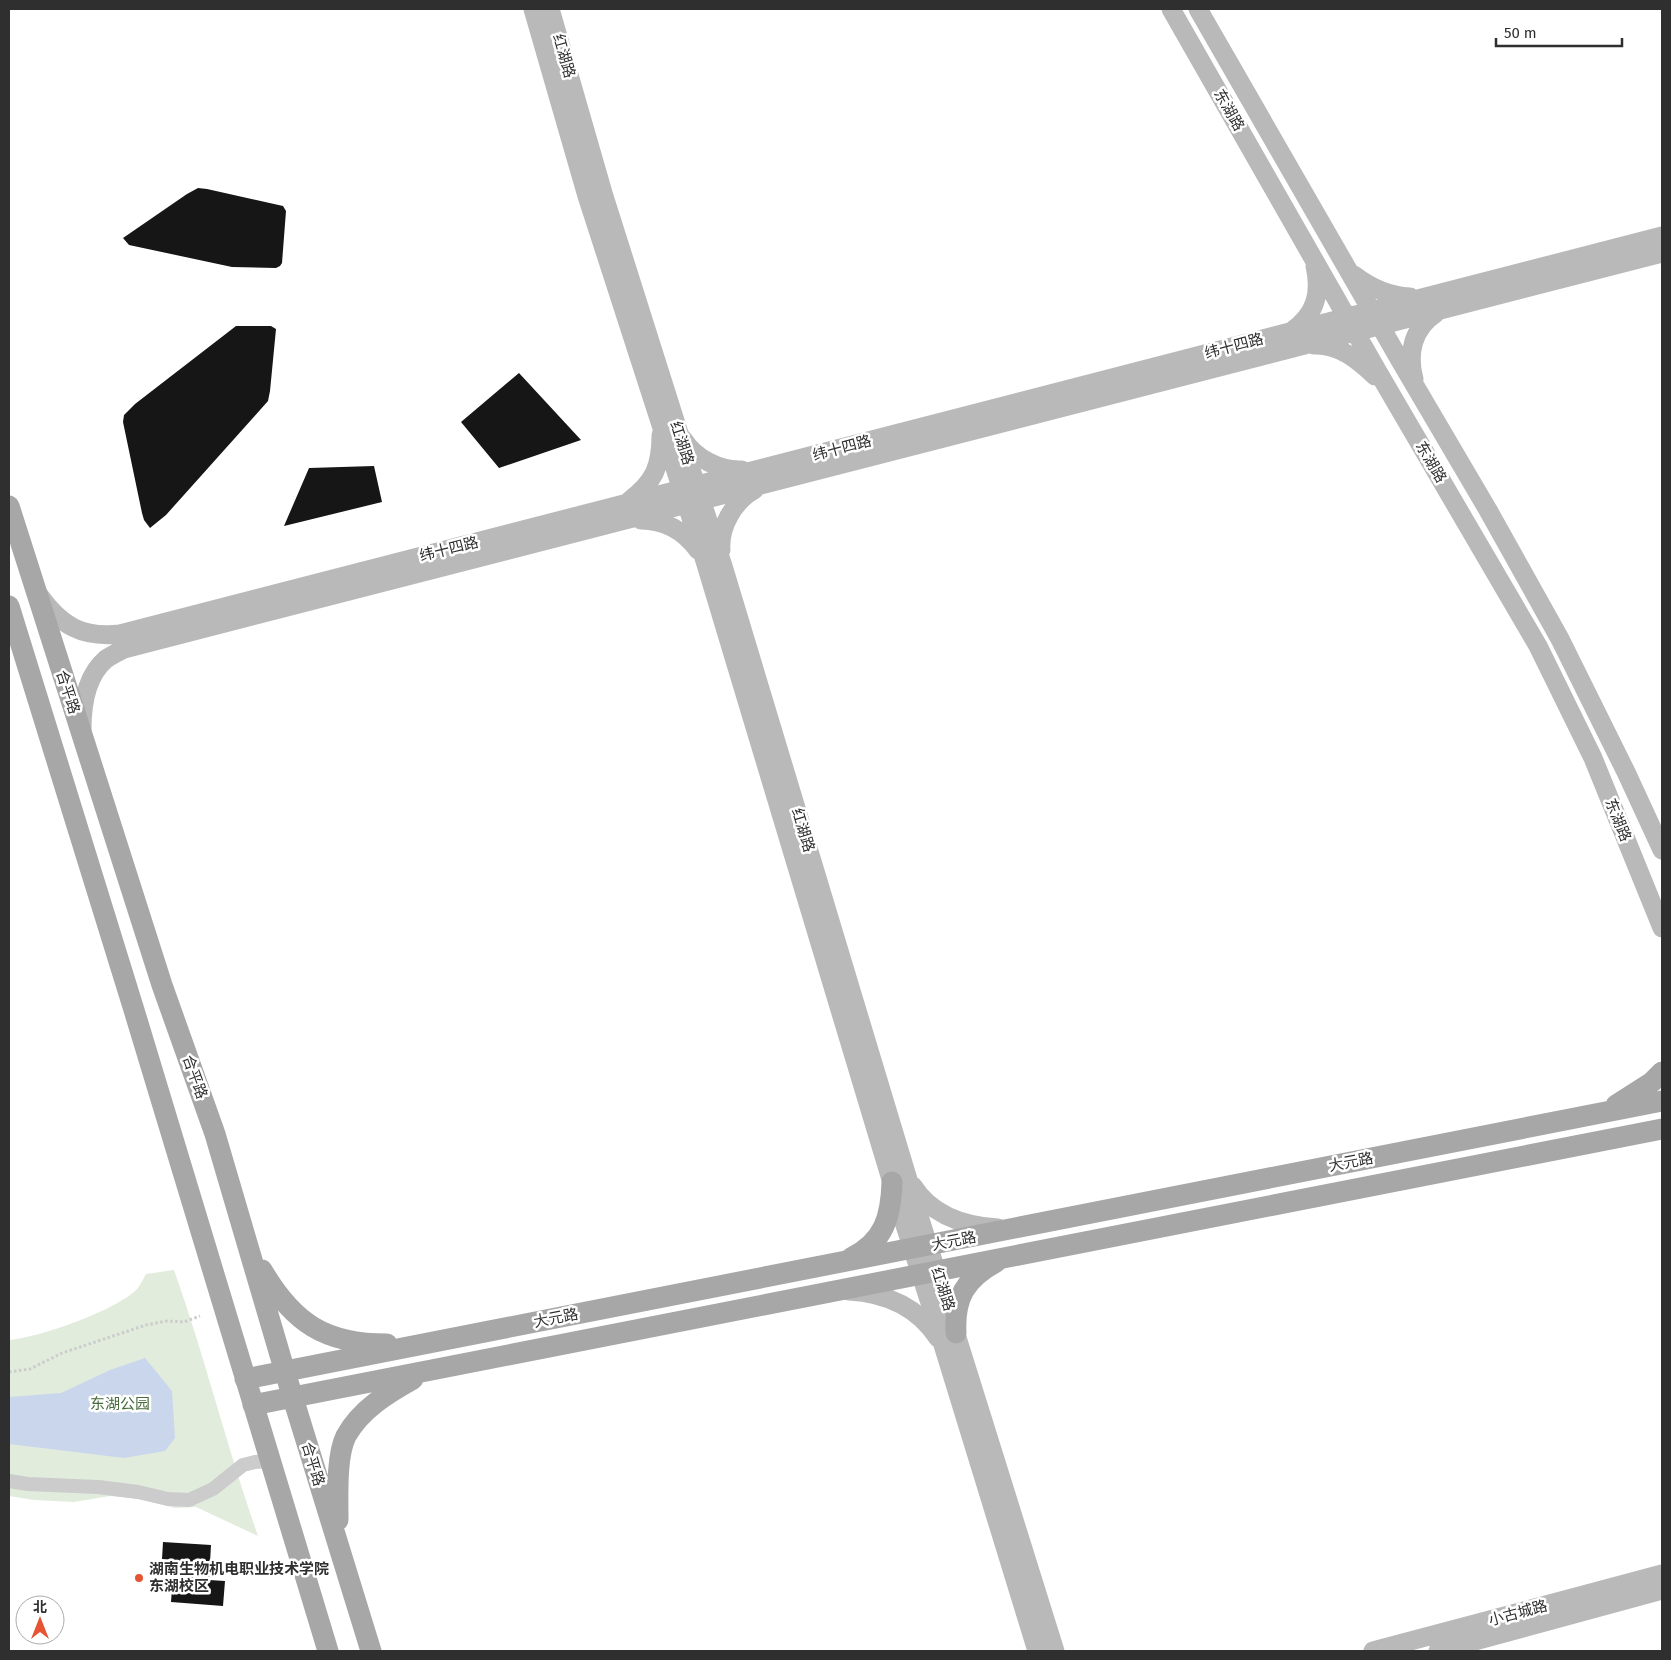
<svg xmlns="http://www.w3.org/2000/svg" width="1671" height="1660" viewBox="0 0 1671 1660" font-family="'Fira Sans','Noto Sans SC',sans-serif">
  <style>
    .green { fill: #e1ecdd }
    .water { fill: #cad6ec }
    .building { fill: #161616 }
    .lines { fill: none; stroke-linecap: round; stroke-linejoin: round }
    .path { stroke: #ccc; stroke-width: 3; stroke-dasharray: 2.5 2.5; stroke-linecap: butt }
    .street { stroke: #ccc; stroke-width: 14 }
    .secondary { stroke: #b9b9b9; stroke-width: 19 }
    .primary { stroke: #a7a7a7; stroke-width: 21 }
    .poi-dot { fill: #e55433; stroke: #fff; stroke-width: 2 }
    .labels { text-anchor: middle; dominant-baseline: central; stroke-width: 5; stroke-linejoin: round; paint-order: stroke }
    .street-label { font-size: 15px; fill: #2f2f2f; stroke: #fff }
    .park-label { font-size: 15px; fill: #466b3c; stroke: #fff }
    .poi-label { font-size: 15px; font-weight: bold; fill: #2f2f2f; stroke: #fff; text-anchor: start }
  </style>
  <rect width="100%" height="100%" fill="#fff"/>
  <path class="green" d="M174 1270C205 1357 227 1448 258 1536L196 1507 175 1508 141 1499 110 1496 74 1502 34 1500 9 1496V1340C38 1338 118 1310 138 1288 141 1284 143 1279 146 1274Z"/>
  <path class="water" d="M145 1358 172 1391 175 1438 165 1451 124 1458 9 1444V1397L61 1393 110 1370Z"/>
  <path class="building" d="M198 188 207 189 283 206 286 211 282 263 280 266 276 268 232 267 129 245 123 238 187 194Z
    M236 326H271L276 329 270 391 268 401 166 515 150 528 144 520 142 513 123 422 124 415 135 404Z
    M519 373 581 440 499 468 461 422Z
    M374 466 382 502 284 526 309 468Z
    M163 1542 211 1545 209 1580 225 1581 223 1606 171 1602 174 1560 162 1559Z"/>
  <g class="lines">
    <path class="path" d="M9 1372 30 1369 62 1353 146 1325 167 1321 184 1322 200 1316"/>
    <path class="street" d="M9 1481 28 1484 98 1487 138 1492 168 1499 189 1500 213 1489 243 1465 255 1462 270 1461"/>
    <path class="secondary" d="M533 9 587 196 705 561 902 1216 932 1309 1037 1651
      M550 9 603 193 678 430 723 566 919 1216 1055 1651
      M1171 9 1378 372 1538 646 1593 758 1662 928
      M1198 9 1401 362 1488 510 1560 639 1626 772 1662 850
      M1354 275C1371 288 1388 296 1410 297
      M1292 331C1316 314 1321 293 1315 266
      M1314 345C1339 344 1358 360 1375 376
      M1414 379C1407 353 1413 328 1436 313
      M683 439C695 458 719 471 742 470
      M629 501C654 482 661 467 661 435
      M641 520C666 520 684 531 698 550
      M721 550C719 527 734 501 754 490
      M39 595C61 626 82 638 120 634L1662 236
      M82 729C82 705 86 676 106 659 112 655 118 652 124 649L1662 253
      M913 1186C932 1216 965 1226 998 1228
      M849 1291C885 1293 917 1306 938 1338
      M1373 1651 1662 1574
      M1438 1651 1662 1590"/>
    <path class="primary" d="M9 506 162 985 215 1134 285 1372 371 1651
      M9 606 134 1010 328 1651
      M1616 1105 1652 1082 1662 1072
      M851 1258C884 1242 891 1217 892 1182
      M262 1270C293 1323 325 1344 387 1344
      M956 1333C954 1298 965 1279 996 1262
      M245 1379 1662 1101
      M253 1405 1662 1129
      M338 1520C338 1497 336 1456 346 1436 361 1409 388 1393 413 1379"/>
  </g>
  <circle class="poi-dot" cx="139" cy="1578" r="5"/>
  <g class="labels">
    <g class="street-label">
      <text transform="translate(564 56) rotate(74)">红湖路</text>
      <text transform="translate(1229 110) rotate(60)">东湖路</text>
      <text transform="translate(1234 346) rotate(-15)">纬十四路</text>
      <text transform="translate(682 443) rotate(72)">红湖路</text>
      <text transform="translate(842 448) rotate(-15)">纬十四路</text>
      <text transform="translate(1431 462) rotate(59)">东湖路</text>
      <text transform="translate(449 549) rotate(-14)">纬十四路</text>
      <text transform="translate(68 692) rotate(72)">合平路</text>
      <text transform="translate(1618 820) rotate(68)">东湖路</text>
      <text transform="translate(803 830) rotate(73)">红湖路</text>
      <text transform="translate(195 1077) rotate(70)">合平路</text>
      <text transform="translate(1351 1162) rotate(-11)">大元路</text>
      <text transform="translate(954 1241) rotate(-11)">大元路</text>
      <text transform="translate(943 1289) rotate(72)">红湖路</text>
      <text transform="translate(556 1318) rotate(-11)">大元路</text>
      <text transform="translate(313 1464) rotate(73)">合平路</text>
      <text transform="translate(1518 1613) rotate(-15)">小古城路</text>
    </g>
    <g class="park-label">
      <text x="120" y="1404">东湖公园</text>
    </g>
    <g class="poi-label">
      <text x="149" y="1569">湖南生物机电职业技术学院<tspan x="149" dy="17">东湖校区</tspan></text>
    </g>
  </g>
  <rect width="1671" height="1660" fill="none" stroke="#2f2f2f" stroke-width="20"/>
  <g transform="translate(40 1620)"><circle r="24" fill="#ffffff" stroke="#acacac"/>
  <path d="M0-4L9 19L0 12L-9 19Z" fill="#e55433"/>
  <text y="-8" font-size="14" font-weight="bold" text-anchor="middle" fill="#2f2f2f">北</text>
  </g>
  <path d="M1496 38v8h126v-8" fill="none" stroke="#2f2f2f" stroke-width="2.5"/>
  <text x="1504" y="38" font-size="15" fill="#2f2f2f" stroke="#ffffff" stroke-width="4" paint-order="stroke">50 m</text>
</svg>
